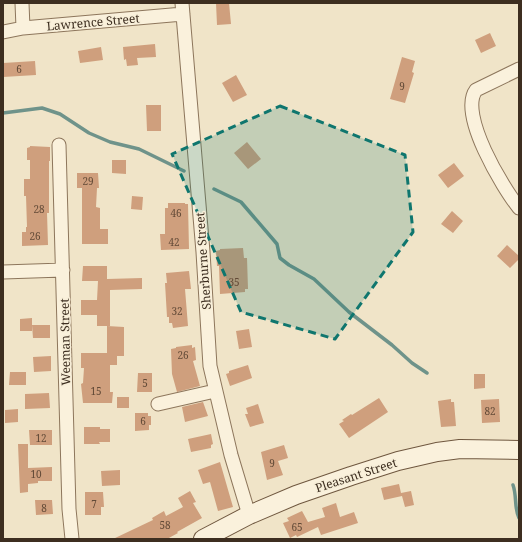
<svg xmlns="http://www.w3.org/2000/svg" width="522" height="542" viewBox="0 0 522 542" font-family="'Noto Serif',serif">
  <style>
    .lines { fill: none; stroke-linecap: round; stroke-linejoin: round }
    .stream { stroke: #6f938a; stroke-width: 3.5 }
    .building { fill: #cf9f7d }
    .minor-casing { stroke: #8d765c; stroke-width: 15 }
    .secondary-casing { stroke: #6f573f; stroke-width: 20 }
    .minor { stroke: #faf1dc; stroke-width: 13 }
    .secondary { stroke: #faf1dc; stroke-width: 18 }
    .marked { fill: #0f766e; fill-opacity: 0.2; stroke: #0f766e; stroke-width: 3; stroke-dasharray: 8 5; stroke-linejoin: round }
    .labels { text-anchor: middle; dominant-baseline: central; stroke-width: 3; stroke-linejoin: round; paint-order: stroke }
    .number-label { font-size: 10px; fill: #624a37 }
    .street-label { font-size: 12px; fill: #3d2e20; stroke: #f7eed8 }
  </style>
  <rect width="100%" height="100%" fill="#f0e4c8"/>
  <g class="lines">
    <path class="stream" d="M3 113 42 108 60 114 89 133 110 142 139 149 184 171
      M214 189 241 202 277 244 280 258 289 265 314 279 349 312 392 345 412 363 427 373
      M513 485C517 496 514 508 519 518"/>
  </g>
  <path class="building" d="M216 3H229L231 24 217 25Z
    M490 33 496 46 481 53 475 40Z
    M155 44 156 57 137 58 138 65 127 66 126 59 124 60 123 47Z
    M101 47 103 60 80 63 78 51Z
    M402 57 415 61 412 72 414 73 405 103 390 99Z
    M35 61 36 75 3 77V63Z
    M236 75 247 95 233 102 222 83Z
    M146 105H161V131H147Z
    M247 142 261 159 248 169 234 153Z
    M30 146 50 147V161H49V213H47L48 245 22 246V232H26V227H27L26 196H24V179H30V160H27V148L30 147Z
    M112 160H126V174L112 173Z
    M454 163 464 176 448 188 438 175Z
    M77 173H98L99 188H97L96 207 100 208V229H108V244H82V188H77Z
    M132 196 143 197 142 210 131 209Z
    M168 203H185V204H188L189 249 161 250 160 234H165V208H168Z
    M452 211 463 221 453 233 441 224Z
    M507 245 519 256V259L510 268 497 256Z
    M243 248 244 258H247L248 289H245V292L220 294 219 266H217L216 251 220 250V249Z
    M83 266H107V279L142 278V289L110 290V326H97V315H81V300H97L98 281H82Z
    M189 271 191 289H185L188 326 173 328 172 323H169V317H167L165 283H167L166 273Z
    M32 318V331H20V319Z
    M32 325H50V338H33Z
    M107 326 124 327V356H117V365H110V392H113L112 403H83L81 384 83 383 84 368H81V353H107Z
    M249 329 252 347 239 349 236 331Z
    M192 345V348L195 347 196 360 193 361 200 386 177 392 172 374 171 349 176 348V347Z
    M51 356V371L34 372 33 357Z
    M248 365 252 378 230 386 226 374 229 373V371Z
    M10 372H26V385H9Z
    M138 373H152V392H137Z
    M474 374H485V388L474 389Z
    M49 393 50 408 25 409V394Z
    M117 397H129V408H117Z
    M379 398 388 412 349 438 339 424 344 421 342 420 351 414 352 415Z
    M451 399V402H454L456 426 441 427 438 401Z
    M499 399 500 422 482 423 481 400Z
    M203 402 208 416 185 422 182 407Z
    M258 404 264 423 250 427 245 414H248L246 408Z
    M18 409V422L5 423V410Z
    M135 413H148V416H151V425H149V430L135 431Z
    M84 427H100V429H110V442H99L100 444H84Z
    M29 430H52V445H30Z
    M211 434 213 444 211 445V448L191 452 188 439Z
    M18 444H28V468L52 467V481H38V483L28 484V492L20 493Z
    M284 445 288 458 278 461 283 475 267 480 261 452Z
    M220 462 233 507 218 511 210 482 203 484 198 470Z
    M120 470V485L102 486 101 471Z
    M399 484 401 493 411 491 414 505 405 507 402 496 384 500 381 488Z
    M190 491 196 502 193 503 202 518 177 532 178 533 167 539H113L153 520 152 518 164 511 166 516 183 507 178 498Z
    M85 492H103L104 507H101V515H85Z
    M35 500H52L53 514 36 515Z
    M336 503 340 517 354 512 358 523 321 535 318 527 297 537 296 535 290 538 283 523 289 521 287 518 302 511 308 522 325 517 322 508Z"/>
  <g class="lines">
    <defs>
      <path id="minor" d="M22 3 23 28
        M182 3 203 252 210 366 231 455 249 515
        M3 32 23 28 183 14
        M519 69 476 90C458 114 503 188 519 208
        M59 145 69 509 72 539
        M3 272 63 270
        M158 404 215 391"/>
      <path id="secondary" d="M203 539 249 515 296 495 351 476 398 461 437 452 460 449 519 450"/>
    </defs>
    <use href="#minor" class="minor-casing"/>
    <use href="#secondary" class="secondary-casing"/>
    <use href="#minor" class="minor"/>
    <use href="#secondary" class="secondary"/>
  </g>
  <path class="marked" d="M280 106 405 155 413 232 335 339 241 312 172 154Z"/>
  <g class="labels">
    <g class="number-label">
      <text x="19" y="69">6</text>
      <text x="402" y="86">9</text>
      <text x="88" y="181">29</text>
      <text x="39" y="209">28</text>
      <text x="176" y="213">46</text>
      <text x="35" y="236">26</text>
      <text x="174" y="242">42</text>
      <text x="234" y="282">35</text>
      <text x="177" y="311">32</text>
      <text x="183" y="355">26</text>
      <text x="145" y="383">5</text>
      <text x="96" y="391">15</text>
      <text x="490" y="411">82</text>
      <text x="143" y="421">6</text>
      <text x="41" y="438">12</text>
      <text x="272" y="463">9</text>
      <text x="36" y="474">10</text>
      <text x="94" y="504">7</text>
      <text x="44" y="508">8</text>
      <text x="165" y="525">58</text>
      <text x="297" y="527">65</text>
    </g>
    <g class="street-label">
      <text transform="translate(93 22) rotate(-5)">Lawrence Street</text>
      <text transform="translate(203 261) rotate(-94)">Sherburne Street</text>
      <text transform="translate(65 342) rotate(-91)">Weeman Street</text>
      <text transform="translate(356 475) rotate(-18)">Pleasant Street</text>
    </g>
  </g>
  <rect width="522" height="542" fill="none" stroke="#3d2e20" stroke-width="8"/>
</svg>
